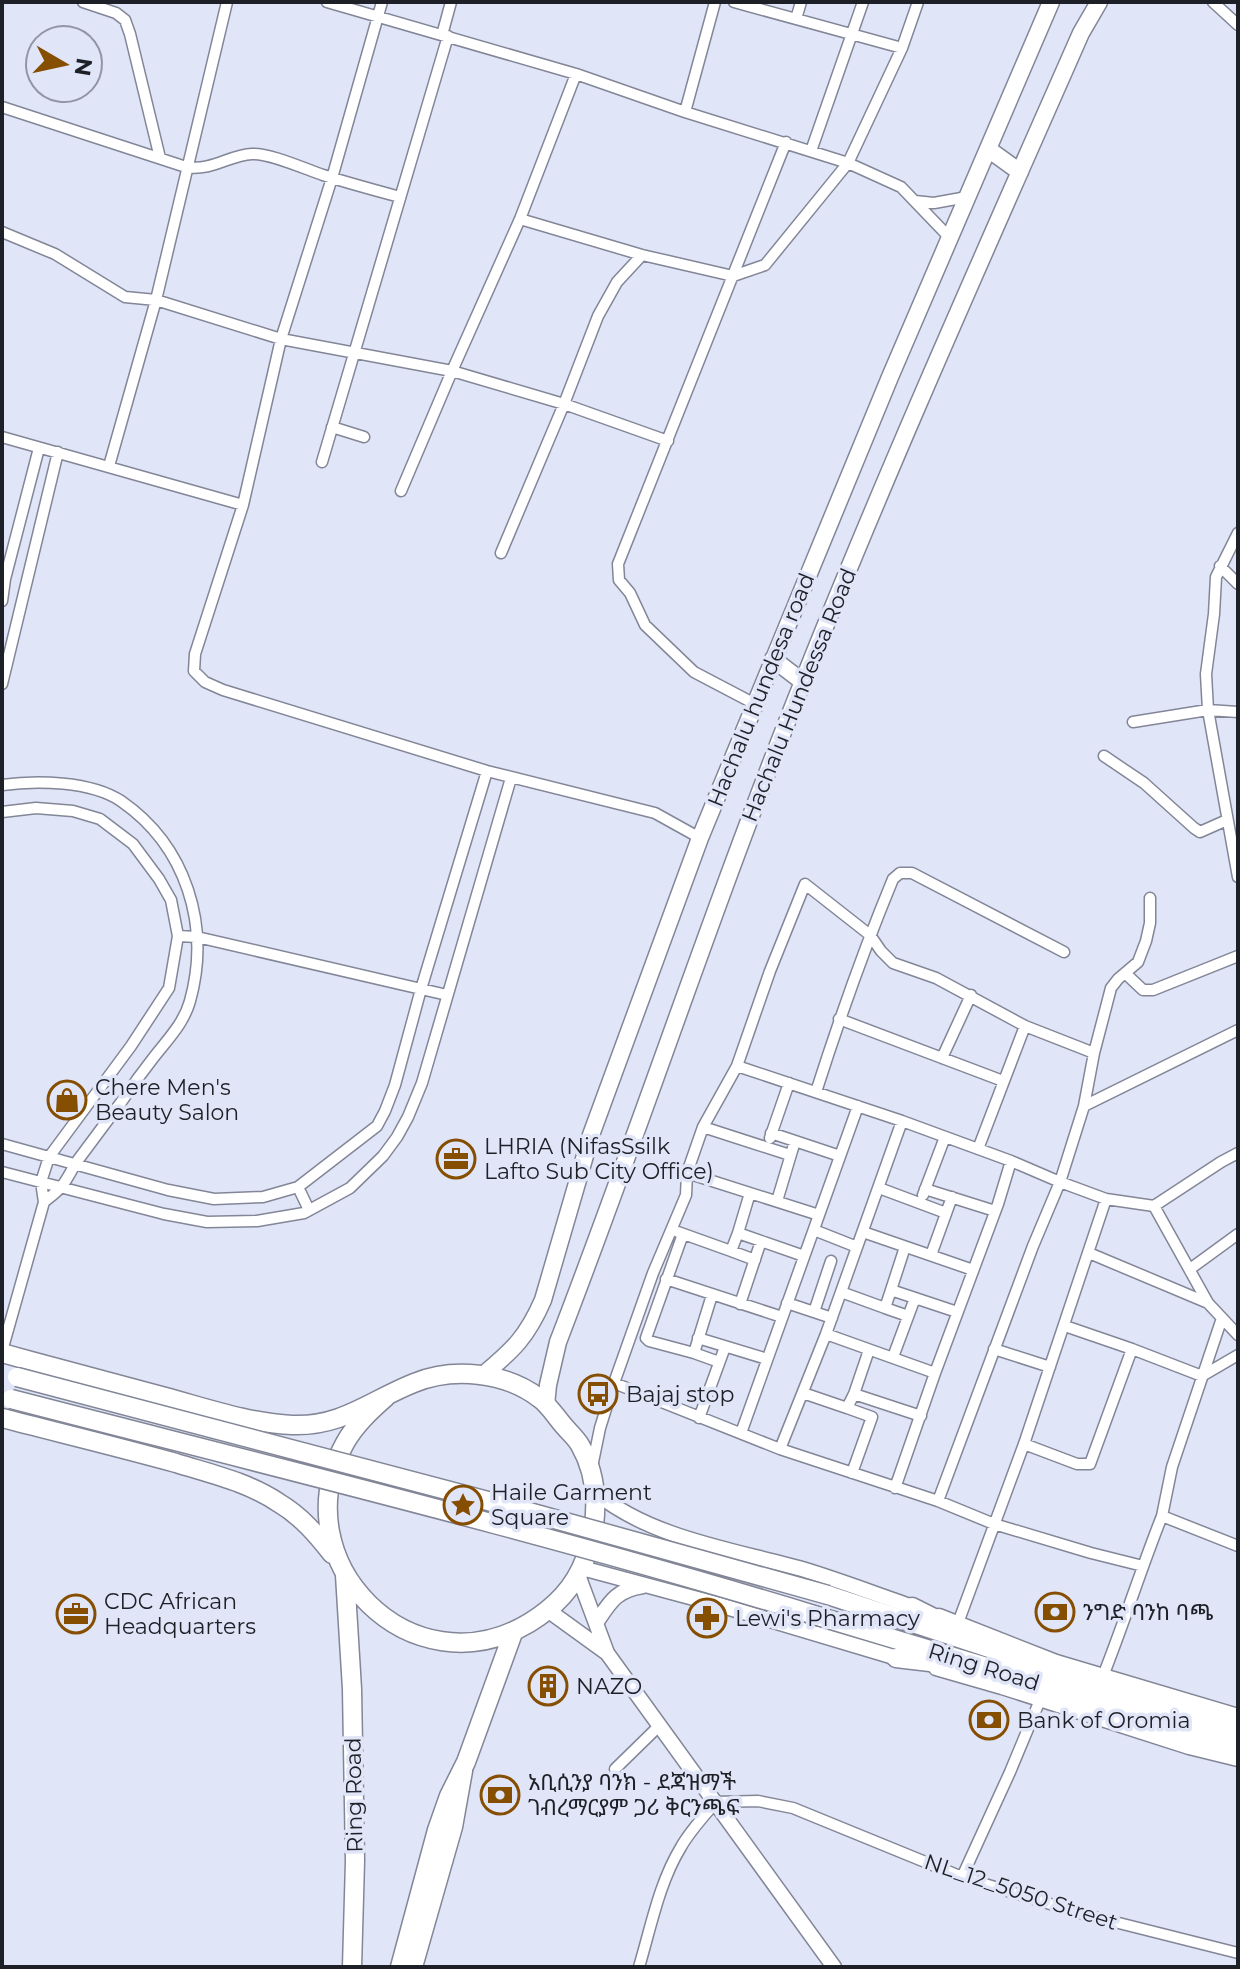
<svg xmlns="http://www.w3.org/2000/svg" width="1240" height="1969" viewBox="0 0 1240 1969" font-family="Montserrat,'Noto Sans Ethiopic',sans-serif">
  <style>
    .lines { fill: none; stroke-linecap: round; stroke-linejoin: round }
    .street-casing { stroke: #828697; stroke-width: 13 }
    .secondary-casing { stroke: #828697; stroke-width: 17 }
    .primary-casing { stroke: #828697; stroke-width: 19 }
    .highway-casing { stroke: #828697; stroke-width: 21 }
    .street { stroke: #fff; stroke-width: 10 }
    .secondary { stroke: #fff; stroke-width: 14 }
    .primary { stroke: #fff; stroke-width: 16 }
    .highway { stroke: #fff; stroke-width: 18 }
    .highway-bridge-casing { stroke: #828697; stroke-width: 21; stroke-linecap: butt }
    .highway-bridge { stroke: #fff; stroke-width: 18 }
    .labels { text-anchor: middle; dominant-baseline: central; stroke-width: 7; stroke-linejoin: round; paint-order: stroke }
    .street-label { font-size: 22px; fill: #1e2027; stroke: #e0e5f8 }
    .poi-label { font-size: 22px; fill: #1e2027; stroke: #e0e5f8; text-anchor: start }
  </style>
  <rect width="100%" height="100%" fill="#e0e5f8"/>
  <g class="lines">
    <defs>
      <path id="street" d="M83 2 116 13 125 20 130 34 160 158
        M327 2 576 74 685 112 848 163 901 187 950 238
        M382 2 332 178 281 339 243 505 195 654 194 671 205 682 223 690 487 771 655 813 700 838
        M734 2 902 48
        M1213 2 1238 25
        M796 19 801 2
        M442 35 451 2
        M2 107 186 167C213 171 229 155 252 154 270 153 305 169 323 175 348 183 374 190 400 197
        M685 112 715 2
        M811 151 863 2
        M915 201 934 203 967 197
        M520 219 642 255 733 276 765 265 848 163 902 48 918 2
        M2 232 55 254 125 297 156 300 281 339 452 371 564 404 668 441
        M332 427 364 437
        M2 437 243 505
        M322 462 448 36
        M109 466 156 300 227 2
        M401 491 452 371 520 219 576 74
        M1238 533 1216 577 1214 614 1206 674 1208 710 1238 877
        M501 553 564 404 598 316 617 282 642 255
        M1220 566 1238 584
        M2 601 5 579 39 448
        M2 684 58 452
        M755 704 694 672 645 625 630 593 619 580 618 564 786 142
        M1133 722 1208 710 1238 712
        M1104 756 1144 783 1194 828 1200 832 1227 820
        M2 785C36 780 91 781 121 801 186 846 211 925 190 1001 184 1023 168 1039 154 1057 143 1071 132 1086 122 1101 107 1121 93 1140 78 1160 72 1169 68 1178 62 1186 57 1192 50 1197 44 1202
        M2 812 36 808 73 811 100 819 133 844 159 879 171 900 178 936 169 988 131 1046 49 1157 41 1182 44 1202 2 1351
        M178 936 197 937 447 995
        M1125 973 1143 990H1153L1238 956
        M839 1019 1003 1081
        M942 1058 971 995
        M737 1066 902 1121 1011 1161 1060 1182 1106 1199 1024 1444 958 1623
        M816 1092C839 1020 864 949 893 879L900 873H912L1064 952
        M1084 1106 1238 1030
        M703 1127 790 1155
        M771 1133 840 1156
        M770 1138 789 1083
        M2 1144 168 1190 214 1199 263 1197 298 1187 377 1126 385 1111 395 1085 421 989 487 771
        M978 1149 1025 1026
        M2 1172 164 1214 207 1222 257 1221 304 1213 350 1188 383 1156 397 1137 408 1117 422 1083 511 778
        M687 1173 819 1215
        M298 1187 309 1210
        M879 1188 946 1213
        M925 1189 995 1211
        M923 1195 945 1137
        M1106 1199 1154 1206 1208 1303 1238 1335
        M777 1201 795 1141
        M1154 1206 1221 1162 1238 1153
        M814 1230 857 1247
        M678 1232 731 1251 738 1233 804 1256
        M863 1232 973 1270
        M738 1233 750 1193
        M683 1234 646 1338 649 1341 694 1353 712 1295
        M731 1251 755 1260
        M1089 1253 1208 1303
        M931 1255 952 1197
        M1190 1269 1238 1234
        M666 1279 782 1317
        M891 1290 905 1247
        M841 1292 885 1308 891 1290 957 1312
        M787 1303 832 1318
        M740 1304 761 1241
        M885 1308 908 1316
        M814 1312 831 1261
        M1065 1326 1132 1349
        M826 1334 935 1373
        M698 1338 767 1359
        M994 1349 1050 1367
        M694 1353 719 1362
        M893 1357 915 1298
        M614 1383 780 1449 938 1501 994 1524 1091 1553 1143 1566
        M803 1393 847 1408 854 1394 921 1416
        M854 1394 869 1350
        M847 1408 872 1417 852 1473
        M699 1418 725 1347
        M741 1433 858 1106
        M1024 1444 1077 1464H1090L1132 1349 1202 1376 1238 1355
        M780 1449 826 1334 902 1121
        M592 1467 600 1428 614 1383 653 1273 686 1195 687 1173 703 1127 737 1066 770 971 805 884 870 935 881 951 893 963 936 978 1025 1026 1094 1053
        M895 1488 935 1373 998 1204 1011 1161
        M938 1501 1033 1246 1060 1182 1084 1106 1094 1053 1111 988 1118 979 1138 962 1146 941 1150 923V898
        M1162 1516 1172 1467 1222 1318
        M1103 1676C1124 1623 1141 1569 1162 1516L1238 1546
        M615 1769 660 1725
        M962 1877 1010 1772 1040 1700
        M639 1967C651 1927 659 1883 681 1847 690 1831 704 1816 716 1802L758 1801 793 1808 962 1877 1083 1914 1238 1953"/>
      <path id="secondary" d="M595 1492C650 1538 734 1550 802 1569 842 1581 880 1596 919 1609
        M582 1568 716 1604 904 1660
        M578 1575 607 1653 834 1967
        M549 1611 607 1653
        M939 1616 1056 1662 1238 1716
        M596 1623C610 1602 616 1590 643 1586
        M936 1668 1002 1687 1189 1747 1238 1759"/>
      <path id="primary" d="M988 149 1020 172
        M773 659 803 682
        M483 1375C513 1350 527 1337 543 1300L591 1135 700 838 890 377 1051 2
        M546 1405 548 1385 558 1342C642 1124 715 901 802 684 889 465 986 249 1081 33L1099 2
        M414 1967 454 1827 464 1771"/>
      <path id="highway" d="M2 1353C56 1368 110 1382 165 1397 206 1408 249 1423 292 1425 342 1427 371 1400 414 1383 453 1367 505 1372 539 1398 549 1405 556 1417 564 1426 569 1432 576 1438 580 1445 600 1480 599 1523 585 1559 574 1588 555 1607 529 1623 412 1693 280 1562 345 1443 355 1425 370 1411 386 1397
        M2 1418C60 1433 118 1447 176 1463 211 1474 248 1482 279 1503 301 1516 317 1535 332 1554
        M345 1575 352 1689 355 1861 352 1967
        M828 1595 998 1651 1092 1686 1185 1716 1238 1729
        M912 1607 946 1624
        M821 1617 997 1670 1180 1731 1238 1746
        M896 1658 947 1664
        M400 1967 437 1830 449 1796 466 1762 513 1633"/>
    </defs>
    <use href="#street" class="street-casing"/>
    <use href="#secondary" class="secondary-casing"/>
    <use href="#primary" class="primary-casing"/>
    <use href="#highway" class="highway-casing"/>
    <use href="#street" class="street"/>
    <use href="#secondary" class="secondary"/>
    <use href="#primary" class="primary"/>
    <use href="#highway" class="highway"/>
    <defs>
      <path id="highway-bridge" d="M17 1377 511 1507 828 1595
        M11 1399C282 1469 553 1535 821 1617"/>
    </defs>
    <use href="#highway-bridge" class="highway-bridge-casing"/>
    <use href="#highway-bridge" class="highway-bridge"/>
  </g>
  <defs>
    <symbol id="shop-ring" viewBox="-11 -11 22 22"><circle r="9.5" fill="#e0e5f8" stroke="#864e00" stroke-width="1.5"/><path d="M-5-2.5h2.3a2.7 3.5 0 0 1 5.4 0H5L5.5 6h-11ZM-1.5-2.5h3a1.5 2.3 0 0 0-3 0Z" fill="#864e00"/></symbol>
    <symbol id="office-ring" viewBox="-11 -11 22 22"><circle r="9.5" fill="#e0e5f8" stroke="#864e00" stroke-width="1.5"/><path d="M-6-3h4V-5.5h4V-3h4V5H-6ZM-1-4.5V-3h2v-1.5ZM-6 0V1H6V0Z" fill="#864e00"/></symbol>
    <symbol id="bus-ring" viewBox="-11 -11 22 22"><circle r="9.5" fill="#e0e5f8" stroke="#864e00" stroke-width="1.5"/><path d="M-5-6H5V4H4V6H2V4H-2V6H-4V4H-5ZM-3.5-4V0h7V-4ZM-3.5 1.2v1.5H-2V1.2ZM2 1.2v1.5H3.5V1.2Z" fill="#864e00"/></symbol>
    <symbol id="sight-ring" viewBox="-11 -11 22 22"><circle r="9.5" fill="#e0e5f8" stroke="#864e00" stroke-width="1.5"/><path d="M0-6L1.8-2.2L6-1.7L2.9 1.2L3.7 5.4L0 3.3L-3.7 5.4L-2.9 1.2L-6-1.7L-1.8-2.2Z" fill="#864e00"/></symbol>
    <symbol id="bank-ring" viewBox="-11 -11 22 22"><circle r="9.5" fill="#e0e5f8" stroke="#864e00" stroke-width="1.5"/><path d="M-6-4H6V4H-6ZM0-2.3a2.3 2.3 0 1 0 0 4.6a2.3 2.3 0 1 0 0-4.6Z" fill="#864e00"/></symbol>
    <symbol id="pharmacy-ring" viewBox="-11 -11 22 22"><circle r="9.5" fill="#e0e5f8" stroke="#864e00" stroke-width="1.5"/><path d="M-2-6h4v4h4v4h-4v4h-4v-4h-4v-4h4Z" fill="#864e00"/></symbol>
    <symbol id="building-ring" viewBox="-11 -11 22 22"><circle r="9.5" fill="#e0e5f8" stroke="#864e00" stroke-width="1.5"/><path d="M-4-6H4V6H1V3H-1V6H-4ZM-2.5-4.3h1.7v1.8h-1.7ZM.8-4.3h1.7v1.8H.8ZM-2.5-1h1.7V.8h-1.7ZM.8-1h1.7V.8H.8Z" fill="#864e00"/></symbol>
  </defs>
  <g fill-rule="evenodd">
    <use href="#shop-ring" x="45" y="1078" width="44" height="44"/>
    <use href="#office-ring" x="434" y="1137" width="44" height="44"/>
    <use href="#bus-ring" x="576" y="1372" width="44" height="44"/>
    <use href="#sight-ring" x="441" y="1483" width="44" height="44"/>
    <use href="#bank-ring" x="1033" y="1590" width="44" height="44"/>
    <use href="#office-ring" x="54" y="1592" width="44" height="44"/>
    <use href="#pharmacy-ring" x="685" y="1596" width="44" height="44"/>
    <use href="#building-ring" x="526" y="1664" width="44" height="44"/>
    <use href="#bank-ring" x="967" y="1698" width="44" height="44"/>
    <use href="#bank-ring" x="478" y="1773" width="44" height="44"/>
  </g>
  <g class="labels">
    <g class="street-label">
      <text transform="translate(761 690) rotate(-68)">Hachalu hundesa road</text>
      <text transform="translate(799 695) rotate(-68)">Hachalu Hundessa Road</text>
      <text transform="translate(984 1667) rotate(17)">Ring Road</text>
      <text transform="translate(354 1795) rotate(-91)">Ring Road</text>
      <text transform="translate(1021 1892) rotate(18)">NL_12_5050 Street</text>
    </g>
    <g class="poi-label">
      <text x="95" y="1087">Chere Men's<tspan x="95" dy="25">Beauty Salon</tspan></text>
      <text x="484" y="1146">LHRIA (NifasSsilk<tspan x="484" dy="25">Lafto Sub City Office)</tspan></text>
      <text x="626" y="1394">Bajaj stop</text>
      <text x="491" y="1492">Haile Garment<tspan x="491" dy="25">Square</tspan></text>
      <text x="104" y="1601">CDC African<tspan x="104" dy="25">Headquarters</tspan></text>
      <text x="1083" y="1612">ንግድ ባንከ ባጫ</text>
      <text x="735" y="1618">Lewi's Pharmacy</text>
      <text x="576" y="1686">NAZO</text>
      <text x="1017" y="1720">Bank of Oromia</text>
      <text x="528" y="1782">አቢሲንያ ባንክ - ደጃዝማች<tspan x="528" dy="25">ገብረማርያም ጋሪ ቅርንጫፍ</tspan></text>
    </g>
  </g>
  <rect width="1240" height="1969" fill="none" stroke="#1e2027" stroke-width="8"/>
  <g transform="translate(64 64) rotate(99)"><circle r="38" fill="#e0e5f8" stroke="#9296a4" stroke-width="2"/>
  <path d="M0-6L14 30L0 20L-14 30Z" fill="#864e00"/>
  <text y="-12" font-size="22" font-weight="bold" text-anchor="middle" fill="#1e2027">N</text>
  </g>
</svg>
